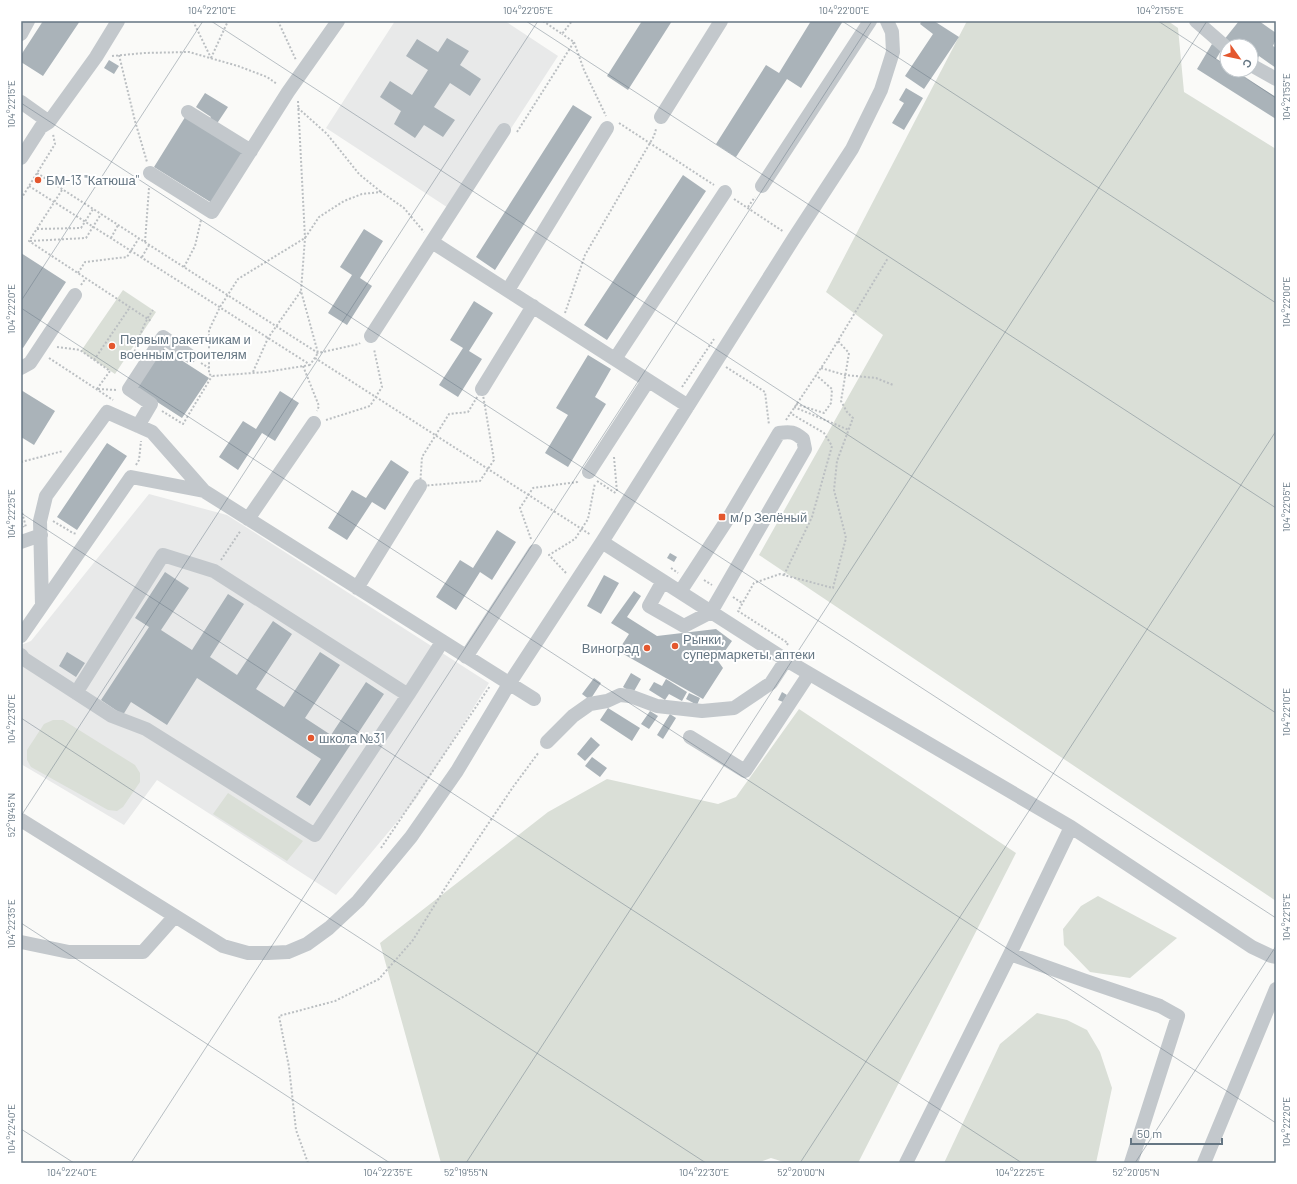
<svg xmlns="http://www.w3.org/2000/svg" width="1297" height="1184" viewBox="0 0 1297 1184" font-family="Barlow,sans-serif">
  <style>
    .built { fill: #e8e9e9 }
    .green { fill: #dadfd7 }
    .building { fill: #aab3b9 }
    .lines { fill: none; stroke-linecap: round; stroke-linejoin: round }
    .path { stroke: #bbbfc2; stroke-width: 2; stroke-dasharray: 2 2; stroke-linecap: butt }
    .minor { stroke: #c3c8cc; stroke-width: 14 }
    .ticks { fill: none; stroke: #657683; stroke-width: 1; stroke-opacity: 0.45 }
    .poi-dot { fill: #e4572e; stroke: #fff; stroke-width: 1.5 }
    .labels { text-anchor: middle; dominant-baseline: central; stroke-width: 4; stroke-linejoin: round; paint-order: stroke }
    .poi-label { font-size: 13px; fill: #657683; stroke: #fff; text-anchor: start }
    .neatline { fill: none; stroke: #657683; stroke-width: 1.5 }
    .ticks-label { font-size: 10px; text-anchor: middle; fill: #657683 }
  </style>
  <rect width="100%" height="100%" fill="#fafaf8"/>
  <path class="built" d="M395 21H505L558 56 456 213 326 128Z
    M149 494 227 515 489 683 416 799 336 895 157 780 124 825 21 764V645L31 641Z"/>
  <path class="green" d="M967 21H1168L1178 28 1184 92 1276 149V901L759 555 883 335 826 292Z
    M123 290 156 312 115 374 81 351Z
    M799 709 1016 853 858 1163H787L771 1158 757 1163H441L380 943 548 812 607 779 718 804 736 797Z
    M53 720H63L135 765 140 773V782L123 807 117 811 108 810 31 767 27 760V750L44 724Z
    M228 793 303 841 287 861 213 814Z
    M1098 896 1177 938 1130 978 1090 972 1064 945 1063 929 1081 906Z
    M1037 1013 1067 1020 1087 1030 1100 1052 1112 1088 1096 1163H944L1000 1044Z"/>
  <path class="building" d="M43 21H80L43 76 21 62V55Z
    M642 21H672L628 90 607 76Z
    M811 21H843L801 88 787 79 736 157 716 144 766 65 779 73Z
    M922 21H934L959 37 924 89 905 76 933 34 920 24Z
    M1239 21H1259L1276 33V39L1273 46 1276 48V68L1259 56 1254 65 1251 63V46H1229L1223 41Z
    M447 38 469 51 460 65 481 79 470 96 450 83 434 107 455 120 443 137 424 125 415 138 394 124 401 111 380 97 390 81 412 95 428 70 406 56 417 39 438 52Z
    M1212 44 1222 49 1216 59 1227 66V70H1233L1276 97V119L1197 69Z
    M109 60 119 66 114 74 104 68Z
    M906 88 923 98 904 130 892 123 904 103 899 100Z
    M205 93 228 107 216 125 208 121 211 117 196 107Z
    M573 105 592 117 495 270 476 257Z
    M187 114 245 151 212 203 154 167Z
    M683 175 706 191 607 340 584 325Z
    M364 229 383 241 360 278 372 286 347 325 328 313 352 275 340 267Z
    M21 253 66 282 23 348 21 347Z
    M474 301 493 313 469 351 482 359 458 397 439 385 463 348 450 340Z
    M161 347 209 378 182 418 134 387Z
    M588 355 611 369 595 397 606 404 568 467 545 453 568 415 556 408Z
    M21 390 55 411 34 445 21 437Z
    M280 391 299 403 275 441 262 433 238 470 219 457 243 421 256 429Z
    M107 443 127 456 77 530 57 517Z
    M391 460 409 472 385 510 372 502 347 540 328 528 352 490 366 498Z
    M497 530 516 542 492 580 480 572 456 610 436 597 460 560 473 568Z
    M670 553 677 557 674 562 667 558Z
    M165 572 189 588 161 630 192 650 228 594 244 604 210 657 237 675 273 621 292 634 256 689 284 707 320 652 340 665 305 718 331 735 366 682 384 694 310 806 296 797 321 759 197 678 167 725 131 702 123 715 101 700 149 627 135 618Z
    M604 575 619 583 601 614 587 606Z
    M634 591 641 596 627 617 657 636 716 629 732 641 718 661 723 668 703 699 618 651 629 634 611 623Z
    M67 652 85 663 76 677 59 666Z
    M631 673 641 679 633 693 623 687Z
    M594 678 601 683 590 700 582 694Z
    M666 679 687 692 682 701 669 694 665 700 649 690 654 682 662 686Z
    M782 692 787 695 783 702 778 700Z
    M689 693 700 698 697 705 686 699Z
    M608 708 640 728 632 741 600 720Z
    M650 711 658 716 649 729 641 724Z
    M670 714 676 718 663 739 657 735Z
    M591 737 600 745 585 761 577 754Z
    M592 757 607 768 600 777 585 766Z"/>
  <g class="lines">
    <path class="path" d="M193 21 211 58
      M278 21 296 60
      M543 21 562 34 572 21
      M574 42 584 70 606 116
      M119 55 135 121 147 162
      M112 56 144 53 189 52 238 66 267 77 277 84
      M211 58 228 21
      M298 101 305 238 301 291 318 353 310 365
      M298 108 327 134 359 174 381 192
      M619 123 714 185
      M517 132 574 42 562 34
      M37 173 318 353 359 344 360 343
      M29 186 309 364
      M62 190 29 241 151 321
      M21 199 55 144 53 134
      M734 199 784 232
      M748 207 755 197
      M37 229 81 228 93 209
      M111 238 118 225
      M30 241 86 238 101 214
      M145 242 149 188
      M142 257 149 245
      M184 267 195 246 201 220
      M78 273 85 262 127 257 139 238
      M81 285 86 278
      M565 313 585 255 654 136 656 129
      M57 347 80 350 110 371 97 389
      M49 358 113 400
      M315 358 591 535
      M132 359C138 342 142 325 153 310
      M94 360 130 307
      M201 363 209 368
      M310 365 266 372 212 376 209 374V330L220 307 238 279 305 238 319 217 344 201 362 194 381 192 404 208 424 232
      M303 366 319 406 317 411
      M726 367 765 392 769 425
      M821 368 845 375 876 378 893 385
      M253 372 268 338 301 291
      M682 387 714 339
      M98 389 117 390
      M482 389 494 460 480 481 420 486 422 457 449 414 468 412Z
      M796 404 824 413 831 403 832 389 816 375
      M794 407 849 430
      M162 411 183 424 212 376
      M326 420 370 406 382 387 374 349
      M786 420 827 359 888 258
      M614 457 617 492
      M21 462 63 451
      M136 465 139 460 141 441
      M597 481 617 494
      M21 509 26 527
      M53 521 73 533 77 534
      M21 523 24 527
      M531 539 520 508 533 488 577 482 579 480
      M221 560 241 530
      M671 568 678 573
      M566 573 549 555 575 539 588 519 595 483
      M784 575 812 517 832 446 824 433 790 413
      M704 580 712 585
      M733 597 742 603
      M787 645 788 643 738 611 754 583 780 574 833 588 846 538 834 490 837 461 853 418 847 412 841 401 849 353 838 341
      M381 848 490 686
      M308 1163 296 1130 289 1067 279 1016 335 1001 379 979 413 940 447 885 513 787 539 752"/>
    <path class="minor" d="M1196 21 1227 48
      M21 34 28 21
      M1251 65 1276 79
      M21 102 49 122
      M188 112 251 151
      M661 117 721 21
      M21 158 41 127 49 122 96 57 118 21
      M150 173 212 212 288 92 338 21
      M762 186 870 21
      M432 242 688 406
      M508 290 607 128
      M371 336 504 130
      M615 359 725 192
      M21 368 30 363 75 295
      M482 389 533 306
      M138 426 151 404 129 389 163 337 190 356
      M589 472 648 381
      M248 519 314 423
      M21 542 41 535
      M602 542 786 660 1071 827 1252 947 1271 956 1276 957
      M663 581 649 606 684 626 711 612 805 449 803 439C794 432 791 431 779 433L731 514 680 592
      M357 588 420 486
      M42 605 40 521 46 496 107 412 152 432 204 491 534 699
      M21 636 131 477 204 491
      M21 655 24 659 112 716 146 729 315 835 408 695
      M466 657 535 551
      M76 693 163 555 214 571 408 695 442 642
      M690 737 745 771 809 674
      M547 742 573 716 590 704 607 701 620 695 630 696 657 706 702 711 734 708 771 683 786 660
      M21 820 223 946 248 953H268L288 952 307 944 329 928 358 901 411 837 457 771 509 684 602 542 794 238 852 149 881 90 893 52 892 32 887 21
      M21 942 69 952H143L175 916
      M1010 954 1086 981 1160 1006 1178 1016 1131 1163
      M906 1163 1010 954 1071 827
      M1204 1163 1276 989"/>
  </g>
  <path class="ticks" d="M211 21 1276 713M526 21 1276 508M842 21 1276 303M1158 21 1227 66M1234 70 1276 98M21 103 1276 918M21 301 203 21M21 308 1276 1123M21 513 1022 1163M21 718 706 1163M21 816 538 21M21 923 390 1163M21 1129 74 1163M131 1163 872 21M466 1163 1207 21M800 1163 1276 431M1135 1163 1276 946"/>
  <g class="poi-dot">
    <circle cx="38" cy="180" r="4"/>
    <circle cx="112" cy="346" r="4"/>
    <rect x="718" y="513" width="8" height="8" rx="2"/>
    <circle cx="675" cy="646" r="4"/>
    <circle cx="647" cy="648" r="4"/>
    <circle cx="311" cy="738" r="4"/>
  </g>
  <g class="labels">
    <g class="poi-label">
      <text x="46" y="180">БМ-13 "Катюша"</text>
      <text x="120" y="339">Первым ракетчикам и<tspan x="120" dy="15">военным строителям</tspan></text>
      <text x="730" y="517">м/р Зелёный</text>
      <text x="683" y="639">Рынки,<tspan x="683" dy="15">супермаркеты, аптеки</tspan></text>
      <text x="639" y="648" text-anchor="end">Виноград</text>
      <text x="319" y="738">школа №31</text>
    </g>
  </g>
  <rect width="1297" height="1184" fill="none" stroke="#ffffff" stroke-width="44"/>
  <g transform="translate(1239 58) rotate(123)"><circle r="19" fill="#ffffff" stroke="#c1c8cd"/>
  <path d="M0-3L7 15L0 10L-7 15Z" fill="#e4572e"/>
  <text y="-6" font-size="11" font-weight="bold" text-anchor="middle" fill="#657683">С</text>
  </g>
  <path d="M1131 1138v6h91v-6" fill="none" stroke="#657683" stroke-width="2"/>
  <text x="1137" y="1138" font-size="12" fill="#657683" stroke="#ffffff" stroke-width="3" paint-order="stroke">50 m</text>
  <rect x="22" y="22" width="1253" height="1140" class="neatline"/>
  <g class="ticks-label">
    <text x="212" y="14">104°22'10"E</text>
    <text x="528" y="14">104°22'05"E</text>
    <text x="844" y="14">104°22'00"E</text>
    <text x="1160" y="14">104°21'55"E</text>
    <text transform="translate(1286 97) rotate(-90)" y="4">104°21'55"E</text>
    <text transform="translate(11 104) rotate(-90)" y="4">104°22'15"E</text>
    <text transform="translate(1286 302) rotate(-90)" y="4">104°22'00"E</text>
    <text transform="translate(11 309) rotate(-90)" y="4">104°22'20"E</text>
    <text transform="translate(1286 507) rotate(-90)" y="4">104°22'05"E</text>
    <text transform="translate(11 514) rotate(-90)" y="4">104°22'25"E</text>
    <text transform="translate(1286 712) rotate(-90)" y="4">104°22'10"E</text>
    <text transform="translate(11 719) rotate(-90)" y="4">104°22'30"E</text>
    <text transform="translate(11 815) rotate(-90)" y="4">52°19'45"N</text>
    <text transform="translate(1286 917) rotate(-90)" y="4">104°22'15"E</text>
    <text transform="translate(11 924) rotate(-90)" y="4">104°22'35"E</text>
    <text transform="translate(1286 1122) rotate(-90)" y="4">104°22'20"E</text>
    <text transform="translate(11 1129) rotate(-90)" y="4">104°22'40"E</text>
    <text x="72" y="1176">104°22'40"E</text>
    <text x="388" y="1176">104°22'35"E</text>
    <text x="466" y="1176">52°19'55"N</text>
    <text x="704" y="1176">104°22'30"E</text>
    <text x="801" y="1176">52°20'00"N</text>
    <text x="1020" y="1176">104°22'25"E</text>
    <text x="1136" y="1176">52°20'05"N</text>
  </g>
</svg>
